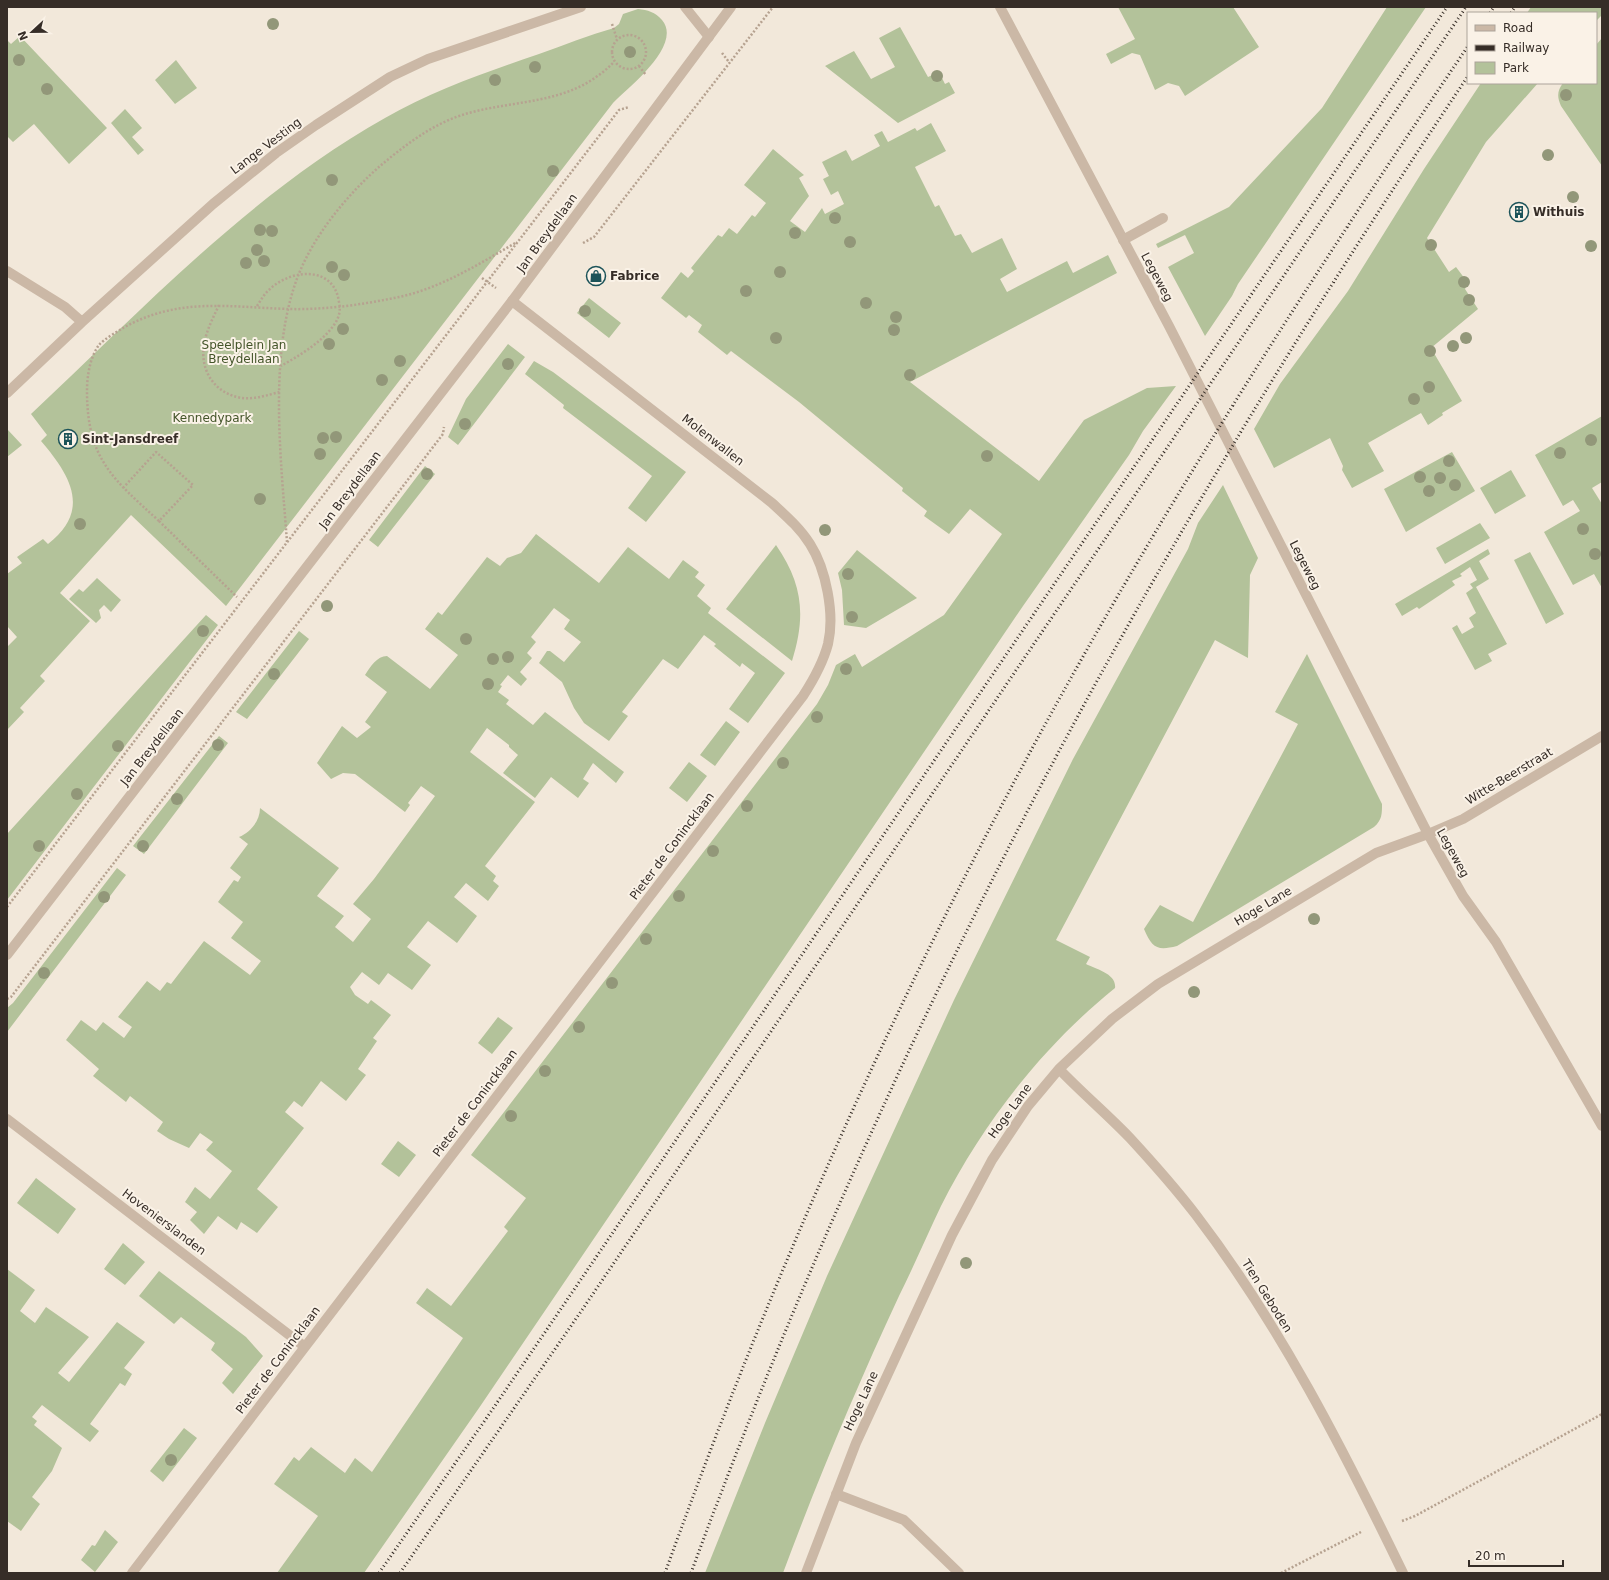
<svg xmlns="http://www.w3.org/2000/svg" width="1609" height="1580" viewBox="0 0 1609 1580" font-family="'DejaVu Sans',sans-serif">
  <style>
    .green { fill: #b3c29a }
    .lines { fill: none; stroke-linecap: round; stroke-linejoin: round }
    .path { stroke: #b6a290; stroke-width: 2.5; stroke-dasharray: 2 2; stroke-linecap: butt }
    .service { stroke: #cbb8a6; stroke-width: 10 }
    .minor { stroke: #cbb8a6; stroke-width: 10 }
    .tertiary { stroke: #cbb8a6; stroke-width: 10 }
    .rail { stroke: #362d27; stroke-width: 3; stroke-dasharray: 1 3; stroke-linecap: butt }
    .tree { fill: #929779 }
    .labels { text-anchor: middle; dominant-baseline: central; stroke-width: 4; stroke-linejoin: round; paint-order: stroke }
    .street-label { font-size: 12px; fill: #362d27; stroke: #faf2e7 }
    .poi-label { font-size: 12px; font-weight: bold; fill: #362d27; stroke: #faf2e7; text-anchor: start }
    .park-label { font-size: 12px; fill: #44552a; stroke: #faf2e7 }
  </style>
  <rect width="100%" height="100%" fill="#f2e8da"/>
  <path class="green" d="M1118 7H1233L1259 47 1185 96 1179 86 1168 83 1155 90 1140 55 1132 53 1111 64 1106 54 1135 39Z
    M1387 7H1426L1238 284 1232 296 1205 336 1168 267 1194 253 1185 235 1158 248 1156 244 1229 207 1322 108Z
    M1531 7H1601L1602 15 1596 21V13H1527Z
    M638 9C648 10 655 12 662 20 683 45 629 87 613 103L226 606 131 515 60 593 90 621 40 676 45 681 20 708 24 712 7 730V647L17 637 7 626V574L22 563 17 557 43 539 48 544C92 510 70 475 41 441L47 435 31 414C143 309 250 194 385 118 434 90 487 72 539 54 564 45 589 35 614 28L619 24 623 14Z
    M900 27 928 77 939 72 945 84 949 82 955 93 898 123 825 66 854 51 871 79 895 67 879 38Z
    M20 36 107 128 69 164 34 124 13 142 7 136V40L11 44Z
    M1602 38V166L1561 106C1557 97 1557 91 1563 83H1596V45Z
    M176 60 197 88 175 104 155 80Z
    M1481 83H1538L1486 142 1427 238 1449 272 1456 267 1468 283 1465 289 1478 309 1431 348 1462 401 1442 413 1443 415 1428 425 1421 413 1368 443 1384 471 1352 488 1342 470 1343 466 1330 438 1274 468 1254 429 1280 384 1348 291 1424 169Z
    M125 109 142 128 132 137 144 150 138 155 111 123Z
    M931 123 946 151 915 167 935 207 939 205 955 236 961 234 972 253 1002 238 1017 269 1000 279 1007 292 1067 261 1073 273 1108 255 1117 273 910 382 1039 481 1084 420 1147 388 1176 386 1143 431 1129 455 1023 606 479 1408 364 1573H277L318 1516 274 1484 294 1457 299 1461 311 1447 345 1473 355 1458 372 1472 463 1338 416 1303 427 1288 451 1306 508 1231 504 1227 526 1198 471 1155 817 704 828 685 836 665 855 654 862 667 944 615 1002 534 970 509 949 534 924 516 927 511 902 491 903 488 799 402 731 351 727 355 698 332 702 325 689 315 686 318 661 298 681 272 688 278 694 271 691 268 718 235 722 237 729 228 737 234 752 215 755 217 766 203 744 185 773 149 804 175 799 178 809 196 790 221 805 232 822 208 825 214 844 204 838 191 831 195 823 179 829 176 822 162 846 150 852 161 880 146 874 135 882 131 888 142 915 128 917 131Z
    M589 298 621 323 609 338 577 313Z
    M508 344 525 357 458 445 448 437 466 399Z
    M534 361 553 372 686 472 646 522 628 508 652 476 563 408 564 405 525 374Z
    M1602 416V482L1592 488 1602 504V588L1594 574 1573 585 1544 532 1580 511 1573 500 1563 506 1535 455Z
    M7 429 22 445 7 457Z
    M1452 452 1475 491 1406 532 1384 489Z
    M425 466 435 474 378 547 369 540Z
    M1511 470 1526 496 1495 514 1480 488Z
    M1223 485 1258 558 1250 575 1248 658 1215 640 1056 940 1090 957 1086 964C1096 969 1117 974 1115 988 1043 1046 983 1123 941 1206 927 1235 914 1266 899 1296 857 1386 818 1479 783 1573H705L765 1423 827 1276 954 1000 1073 759 1188 549 1198 523Z
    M1480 523 1490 538 1445 564 1436 548Z
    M536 534 599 583 628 547 669 579 683 560 699 572 695 577 705 585 697 596 711 608 708 613 785 673 748 723 729 709 755 673 742 663 740 667 714 646 716 644 704 635 678 669 663 659 622 712 628 716 609 741 584 723 574 708 562 682 539 663 547 651H550L564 662 581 642 564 629 570 620 554 608 531 637 536 642 527 653 532 658 520 672 527 679 521 686 508 675 500 685 502 686 498 692 509 700 506 704 533 725 545 712 624 772 616 783 593 763 583 779 589 783 578 798 551 777 535 798 503 773 518 755 509 747V745L487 728 470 752 535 802 485 866 496 876 493 881 499 886 488 901 466 883 454 897 477 916 457 943 428 921 407 947 431 965 412 990 388 973 379 985 362 972 350 987 355 995 368 1004 371 1000 391 1015 373 1038 377 1041 358 1069 366 1075 346 1101 321 1081 302 1107 294 1101 285 1112 304 1128 257 1189 278 1207 257 1233 241 1222 237 1230 218 1216 204 1234 190 1220 197 1212 185 1202 195 1187 210 1199 232 1171 206 1150 213 1142 200 1133 189 1148 169 1139 157 1131 163 1122 130 1096 126 1102 93 1076 99 1069 66 1040 81 1020 96 1031 103 1022 124 1038 132 1027 118 1017 147 981 160 991 167 982 171 984 204 941 250 975 261 961 231 938 243 922 218 902 234 880 238 882 241 877 230 868 248 844 239 837C250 833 260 821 260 808L339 868 317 896 344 916 335 927 353 942 371 919 353 904 374 879 435 796 421 786 408 803 410 805 405 812 355 774 343 773 331 779 317 763 342 726 357 738 371 727 365 722 387 692 365 675C370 667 377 656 387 656L430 689 458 655 425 629 438 612 442 615 487 557 500 566 507 558 521 553Z
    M776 545C803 584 806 616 792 661L726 609Z
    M1488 549 1490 554 1479 561 1489 579 1476 587 1507 644 1488 654 1492 661 1475 670 1452 628 1457 625 1462 634 1474 627 1469 618 1476 613 1466 593 1473 588 1470 584 1477 580 1470 567 1460 574 1462 576 1452 581 1455 585 1419 609 1417 607 1402 616 1395 604Z
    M857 550 917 598 866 628 844 625 842 590 838 573Z
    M1530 552 1564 614 1546 624 1514 560Z
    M97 578 121 600 111 612 104 605 99 610 101 618 96 623 69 599 79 589 83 592Z
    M206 615 218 625 7 900V834Z
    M299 631 309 639 247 719 236 712Z
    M1307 654 1382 804C1382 814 1382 820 1374 827L1177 946C1157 951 1152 948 1144 929L1160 905 1193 922 1298 724 1275 712Z
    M726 721 740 732 715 766 700 755Z
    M219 736 228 743 144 854 133 846Z
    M689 762 707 776 687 802 669 788Z
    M117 868 126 875 7 1032V1008L13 1003Z
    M498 1017 513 1028 492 1054 478 1043Z
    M398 1141 416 1155 399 1177 381 1164Z
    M36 1178 76 1209 58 1234 17 1203Z
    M123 1243 145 1262 125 1285 104 1269Z
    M7 1269 35 1290 20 1311 35 1323 46 1307 89 1337 58 1373 69 1382 117 1322 145 1342 124 1368 132 1374 125 1386 120 1383 90 1424 99 1431 90 1442 42 1405 32 1417 37 1421 34 1425 62 1448 52 1471 32 1497 40 1504 21 1531 7 1521Z
    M159 1271 246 1337 263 1356 233 1394 222 1383 233 1369 211 1350 215 1343 181 1317 174 1324 139 1296Z
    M184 1428 197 1438 163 1482 150 1471Z
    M105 1530 118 1542 95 1572 81 1560 92 1545 95 1546Z"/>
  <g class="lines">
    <path class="path" d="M612 24 617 39
      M612 52a17 17 0 1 1 34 0a17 17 0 1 1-34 0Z
      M722 53 729 62
      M639 66 646 75
      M583 243 594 237 773 7
      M482 278 496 288
      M219 305C213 318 206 331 204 345 200 369 213 391 237 397 251 401 267 395 280 392
      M257 306C261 300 264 294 270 289 291 269 334 265 339 302 341 310 339 318 334 325 321 343 300 355 281 366
      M123 488 156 452 193 485 159 521 237 597
      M159 521C113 479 87 459 87 391 87 376 90 357 99 345 104 339 117 332 123 328 178 297 228 307 288 309 323 310 360 305 394 298 438 290 479 264 517 242
      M287 542C281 460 268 354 298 276 314 235 347 195 380 166 404 146 431 125 462 115 499 103 543 104 579 87 592 81 604 72 614 62
      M7 907 619 110 629 107
      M7 999 11 997 443 434 444 427
      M1402 1521 1415 1516 1602 1414
      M1281 1573 1361 1532"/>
    <path class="service" d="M1123 240 1163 218"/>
    <path class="minor" d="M685 7 709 37
      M7 271 65 307 82 322
      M7 393 82 322 213 204 276 153 316 125 390 77 428 59 581 7
      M1059 1069C1082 1093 1107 1114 1130 1138 1153 1163 1176 1189 1196 1215 1280 1325 1343 1449 1403 1573
      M7 1119 305 1347
      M836 1494 904 1520 959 1573
      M132 1573 803 696C814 679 823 663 828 644 835 614 826 569 810 544 800 528 786 516 772 503L512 301
      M806 1573 856 1443 952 1235 992 1160 1028 1106 1059 1069 1112 1019 1158 984 1376 853 1428 834 1463 819 1602 736"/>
    <path class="tertiary" d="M1000 7 1169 326 1428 834 1463 896 1496 942 1602 1126
      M7 955 512 301 731 7"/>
    <path class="rail" d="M1490 13 1494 7
      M1511 13 1515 7
      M379 1573 490 1413 1447 7
      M400 1573 582 1310 1466 7
      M665 1573C760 1308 873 1050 1004 801 1142 539 1302 291 1468 46
      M691 1573C799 1279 930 989 1079 714 1198 495 1329 283 1468 76"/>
  </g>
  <g class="tree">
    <circle cx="273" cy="24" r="6"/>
    <circle cx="630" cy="52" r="6"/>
    <circle cx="19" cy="60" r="6"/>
    <circle cx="535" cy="67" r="6"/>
    <circle cx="937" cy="76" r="6"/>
    <circle cx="495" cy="80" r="6"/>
    <circle cx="47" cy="89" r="6"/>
    <circle cx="1566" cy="95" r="6"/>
    <circle cx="1548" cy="155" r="6"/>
    <circle cx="553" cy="171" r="6"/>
    <circle cx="332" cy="180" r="6"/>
    <circle cx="1573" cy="197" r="6"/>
    <circle cx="835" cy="218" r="6"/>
    <circle cx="260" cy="230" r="6"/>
    <circle cx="272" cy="231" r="6"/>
    <circle cx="795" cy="233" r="6"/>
    <circle cx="850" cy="242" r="6"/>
    <circle cx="1431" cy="245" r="6"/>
    <circle cx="1591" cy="246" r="6"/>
    <circle cx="257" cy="250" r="6"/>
    <circle cx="264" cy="261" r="6"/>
    <circle cx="246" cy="263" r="6"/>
    <circle cx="332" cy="267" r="6"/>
    <circle cx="780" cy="272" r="6"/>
    <circle cx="344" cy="275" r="6"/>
    <circle cx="1464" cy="282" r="6"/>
    <circle cx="746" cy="291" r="6"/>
    <circle cx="1469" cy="300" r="6"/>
    <circle cx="866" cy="303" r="6"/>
    <circle cx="585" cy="311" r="6"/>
    <circle cx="896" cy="317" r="6"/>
    <circle cx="343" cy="329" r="6"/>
    <circle cx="894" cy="330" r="6"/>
    <circle cx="776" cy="338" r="6"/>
    <circle cx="1466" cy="338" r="6"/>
    <circle cx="329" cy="344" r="6"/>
    <circle cx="1453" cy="346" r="6"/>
    <circle cx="1430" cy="351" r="6"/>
    <circle cx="400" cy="361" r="6"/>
    <circle cx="508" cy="364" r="6"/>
    <circle cx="910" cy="375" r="6"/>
    <circle cx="382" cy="380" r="6"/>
    <circle cx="1429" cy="387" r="6"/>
    <circle cx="1414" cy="399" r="6"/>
    <circle cx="465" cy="424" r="6"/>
    <circle cx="336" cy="437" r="6"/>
    <circle cx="323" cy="438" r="6"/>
    <circle cx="1591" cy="440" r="6"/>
    <circle cx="1560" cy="453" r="6"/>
    <circle cx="320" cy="454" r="6"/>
    <circle cx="987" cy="456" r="6"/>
    <circle cx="1449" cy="461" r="6"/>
    <circle cx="427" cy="474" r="6"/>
    <circle cx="1420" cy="477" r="6"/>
    <circle cx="1440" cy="478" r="6"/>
    <circle cx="1455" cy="485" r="6"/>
    <circle cx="1429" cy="491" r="6"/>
    <circle cx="260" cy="499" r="6"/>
    <circle cx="80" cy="524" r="6"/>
    <circle cx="1583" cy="529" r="6"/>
    <circle cx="825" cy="530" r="6"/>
    <circle cx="1595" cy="554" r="6"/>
    <circle cx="848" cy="574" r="6"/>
    <circle cx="327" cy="606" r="6"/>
    <circle cx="852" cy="617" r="6"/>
    <circle cx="203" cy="631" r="6"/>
    <circle cx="466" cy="639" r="6"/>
    <circle cx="508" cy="657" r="6"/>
    <circle cx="493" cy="659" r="6"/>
    <circle cx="846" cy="669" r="6"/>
    <circle cx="274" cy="674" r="6"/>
    <circle cx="488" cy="684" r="6"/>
    <circle cx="817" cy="717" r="6"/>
    <circle cx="218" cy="745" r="6"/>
    <circle cx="118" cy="746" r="6"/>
    <circle cx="783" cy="763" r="6"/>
    <circle cx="77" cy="794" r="6"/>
    <circle cx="177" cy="799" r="6"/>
    <circle cx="747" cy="806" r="6"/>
    <circle cx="39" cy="846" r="6"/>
    <circle cx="143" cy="846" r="6"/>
    <circle cx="713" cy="851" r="6"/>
    <circle cx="679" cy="896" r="6"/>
    <circle cx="104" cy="897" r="6"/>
    <circle cx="1314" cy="919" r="6"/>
    <circle cx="646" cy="939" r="6"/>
    <circle cx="44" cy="973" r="6"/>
    <circle cx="612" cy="983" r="6"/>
    <circle cx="1194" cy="992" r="6"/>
    <circle cx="579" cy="1027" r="6"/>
    <circle cx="545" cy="1071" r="6"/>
    <circle cx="511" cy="1116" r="6"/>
    <circle cx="966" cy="1263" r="6"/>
    <circle cx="171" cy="1460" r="6"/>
  </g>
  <defs>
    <symbol id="building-ring" viewBox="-11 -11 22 22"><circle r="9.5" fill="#faf2e7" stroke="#1c5359" stroke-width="1.5"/><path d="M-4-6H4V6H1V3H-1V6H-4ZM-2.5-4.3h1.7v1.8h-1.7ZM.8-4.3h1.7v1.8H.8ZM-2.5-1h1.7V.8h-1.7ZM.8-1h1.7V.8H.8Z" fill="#1c5359"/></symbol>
    <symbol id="shop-ring" viewBox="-11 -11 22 22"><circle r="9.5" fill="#faf2e7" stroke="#1c5359" stroke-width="1.5"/><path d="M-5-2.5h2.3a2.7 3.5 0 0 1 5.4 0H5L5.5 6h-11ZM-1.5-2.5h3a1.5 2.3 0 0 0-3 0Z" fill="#1c5359"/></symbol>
  </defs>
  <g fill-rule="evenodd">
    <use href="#building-ring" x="1508" y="201" width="22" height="22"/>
    <use href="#shop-ring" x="585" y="265" width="22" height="22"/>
    <use href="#building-ring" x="57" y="428" width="22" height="22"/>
  </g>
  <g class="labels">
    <g class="street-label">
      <text transform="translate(266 146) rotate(-37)">Lange Vesting</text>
      <text transform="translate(547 233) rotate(-54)">Jan Breydellaan</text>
      <text transform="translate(1157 277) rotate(62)">Legeweg</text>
      <text transform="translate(713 440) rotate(38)">Molenwallen</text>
      <text transform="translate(350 490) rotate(-53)">Jan Breydellaan</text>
      <text transform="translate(1305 565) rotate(63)">Legeweg</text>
      <text transform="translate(152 747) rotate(-52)">Jan Breydellaan</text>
      <text transform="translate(1509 776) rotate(-31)">Witte-Beerstraat</text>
      <text transform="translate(672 846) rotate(-53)">Pieter de Conincklaan</text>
      <text transform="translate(1453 853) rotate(61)">Legeweg</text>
      <text transform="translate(1263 906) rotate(-31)">Hoge Lane</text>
      <text transform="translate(475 1103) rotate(-53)">Pieter de Conincklaan</text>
      <text transform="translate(1010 1111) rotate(-54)">Hoge Lane</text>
      <text transform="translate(164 1222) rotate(37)">Hovenierslanden</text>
      <text transform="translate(1267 1296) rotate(58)">Tien Geboden</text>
      <text transform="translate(278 1360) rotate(-53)">Pieter de Conincklaan</text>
      <text transform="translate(861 1401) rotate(-65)">Hoge Lane</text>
    </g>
    <g class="poi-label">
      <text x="1533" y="212">Withuis</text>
      <text x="610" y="276">Fabrice</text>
      <text x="82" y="439">Sint-Jansdreef</text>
    </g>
    <g class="park-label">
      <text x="244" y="345">Speelplein Jan<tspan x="244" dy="14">Breydellaan</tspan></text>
      <text x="212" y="418">Kennedypark</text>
    </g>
  </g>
  <rect width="1609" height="1580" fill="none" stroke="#362d27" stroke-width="16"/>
  <rect x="1467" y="12" width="130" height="72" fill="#faf2e7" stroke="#aca39a"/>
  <rect x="1475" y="25" width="20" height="6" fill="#cbb8a6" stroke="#aca39a"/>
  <text x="1503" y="32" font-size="12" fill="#362d27">Road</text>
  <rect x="1475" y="45" width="20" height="6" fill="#362d27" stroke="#aca39a"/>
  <text x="1503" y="52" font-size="12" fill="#362d27">Railway</text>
  <rect x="1475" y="62" width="20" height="12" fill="#b3c29a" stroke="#aca39a"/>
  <text x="1503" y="72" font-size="12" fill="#362d27">Park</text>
  <g transform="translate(32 32) rotate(248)" stroke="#faf2e7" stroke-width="3" paint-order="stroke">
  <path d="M0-3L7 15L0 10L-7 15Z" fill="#362d27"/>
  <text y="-6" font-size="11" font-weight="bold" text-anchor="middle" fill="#362d27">N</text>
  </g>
  <path d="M1469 1560v6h94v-6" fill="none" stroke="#362d27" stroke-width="2"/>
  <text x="1475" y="1560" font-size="12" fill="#362d27" stroke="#faf2e7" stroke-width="3" paint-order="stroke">20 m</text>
</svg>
